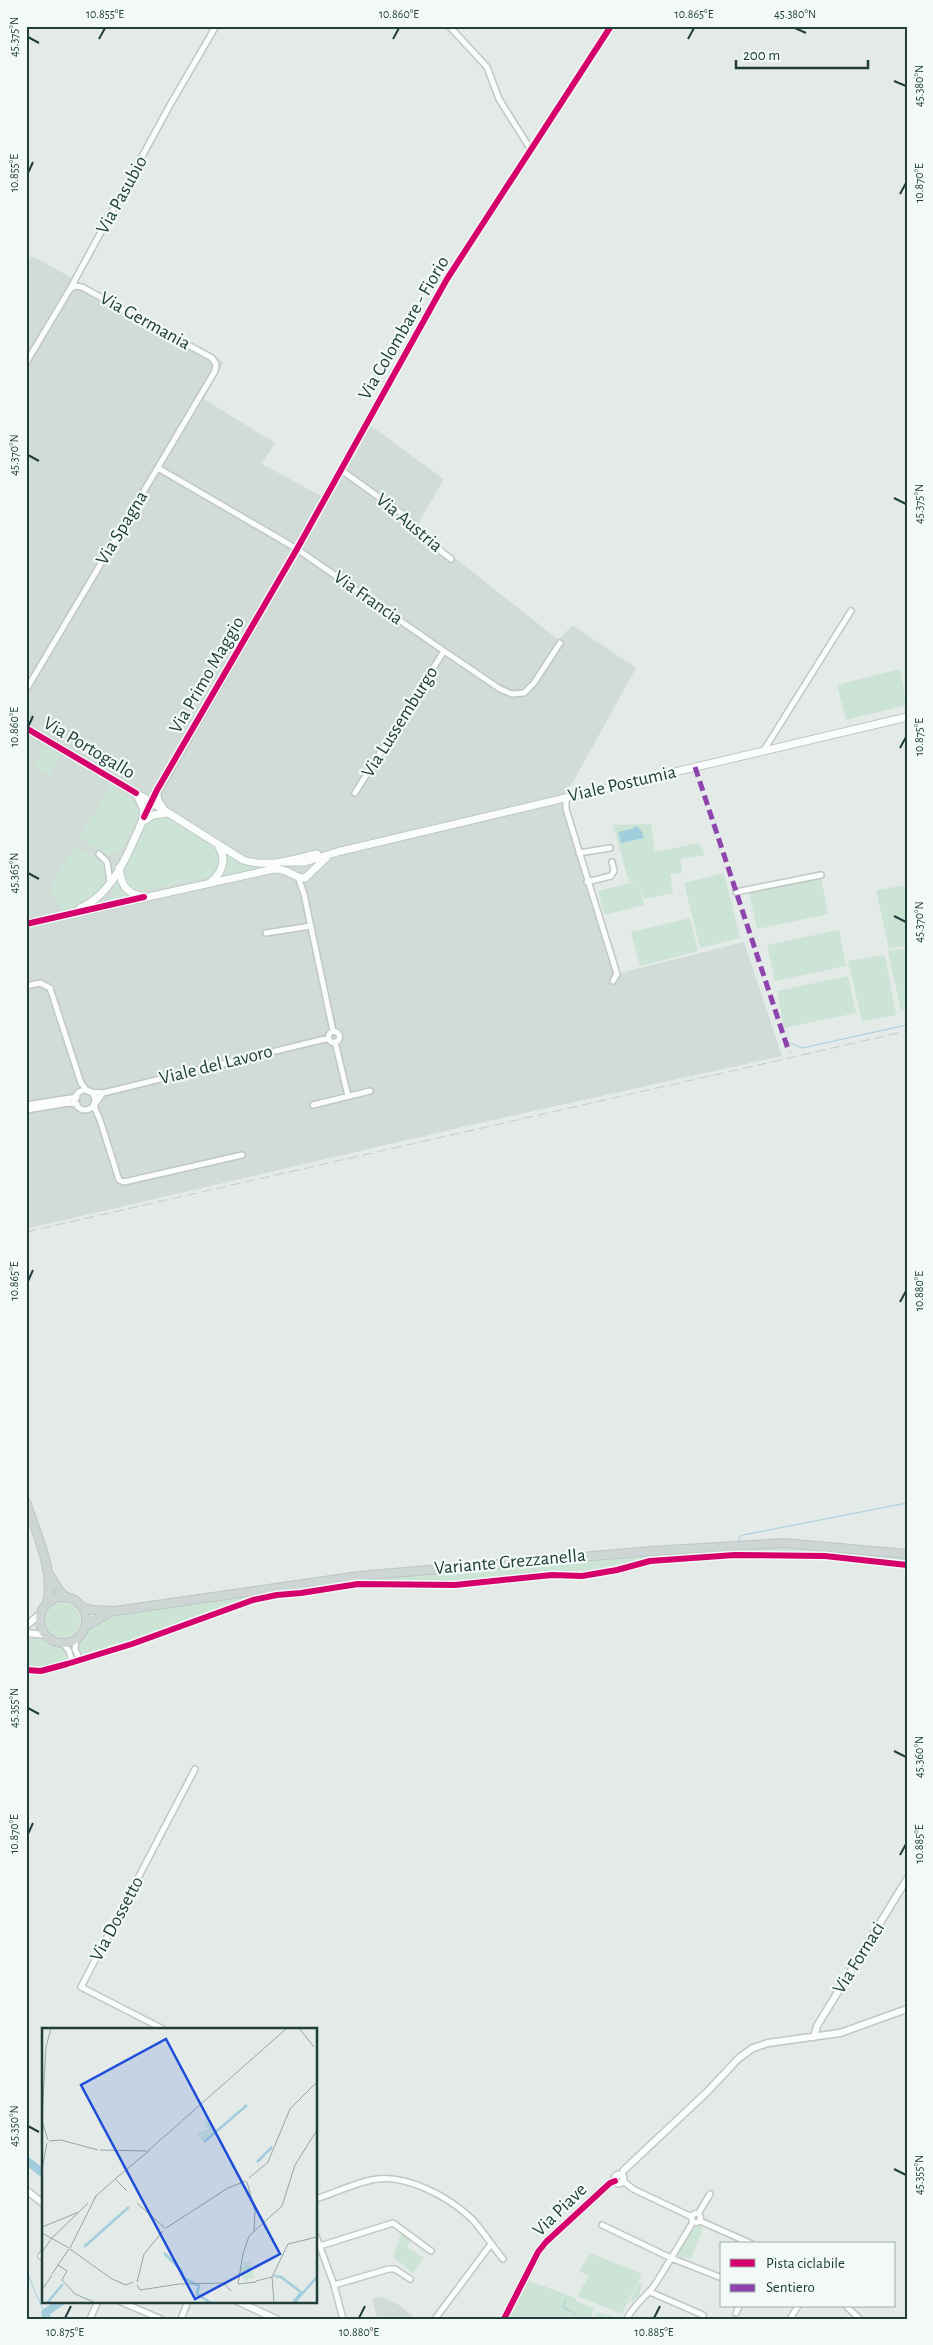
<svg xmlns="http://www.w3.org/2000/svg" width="933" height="2345" viewBox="0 0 933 2345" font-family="'Alegreya Sans',sans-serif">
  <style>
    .built { fill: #d1dcd8 }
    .green { fill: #cce4d6 }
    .water { fill: #a2cddc }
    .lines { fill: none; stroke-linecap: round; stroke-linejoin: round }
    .stream { stroke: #a2cddc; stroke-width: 1 }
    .river { stroke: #a2cddc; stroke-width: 8 }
    .minor-casing { stroke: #c1c7c5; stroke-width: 8 }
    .tertiary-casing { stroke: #c1c7c5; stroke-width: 9 }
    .secondary-casing { stroke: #bfc8c5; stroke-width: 9 }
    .primary-casing { stroke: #bcc6c5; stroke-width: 10 }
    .minor { stroke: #fbfcfc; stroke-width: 5 }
    .tertiary { stroke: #fbfcfc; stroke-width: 6 }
    .secondary { stroke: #fbfcfc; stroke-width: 7 }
    .primary { stroke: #cdd6d4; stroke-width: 8 }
    .rail { stroke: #c6cbca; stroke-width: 1; stroke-dasharray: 10 5; stroke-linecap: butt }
    .quiet { stroke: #8e44ad; stroke-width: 5; stroke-dasharray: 10 5; stroke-linecap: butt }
    .cycleway-casing { stroke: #f2f9f6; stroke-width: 9 }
    .cycleway { stroke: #d6006c; stroke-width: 6 }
    .ticks { fill: none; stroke: #203f3b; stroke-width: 2 }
    .labels { text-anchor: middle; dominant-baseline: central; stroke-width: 4.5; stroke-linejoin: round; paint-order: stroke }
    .street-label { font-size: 19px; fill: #203f3b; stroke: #f2f9f6 }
    .inset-river { fill: none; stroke: #a2cddc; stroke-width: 2.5 }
    .inset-road { fill: none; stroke: #96a6a3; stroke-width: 1 }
    .view { fill: #1d4ed8; fill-opacity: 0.15; stroke: #1d4ed8; stroke-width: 2.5 }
    .inset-edge { fill: none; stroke: #203f3b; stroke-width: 2.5 }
    .neatline { fill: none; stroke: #203f3b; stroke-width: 2 }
    .ticks-label { font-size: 12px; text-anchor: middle; fill: #203f3b }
  </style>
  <rect width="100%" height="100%" fill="#e4eae8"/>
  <path class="built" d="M32 256 224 362 204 399 275 443 262 464 321 496 364 421 444 479 419 522 424 534 559 640 572 625 636 668 573 782 564 794 563 808 586 889 620 973 744 942 782 1056 462 1127 26 1229V261Z
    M382 2297 399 2305 416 2319H377L372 2298Z"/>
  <path class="green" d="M900 669 907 705 846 720 837 685Z
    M45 745 60 755 49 776 33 766Z
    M111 785 132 799 139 809C138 818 133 826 129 835 113 868 105 853 79 838Z
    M165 816 215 848 220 856V866L209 877 141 891C104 889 138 839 146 823L150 818Z
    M651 824 655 852 699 843 705 855 681 859 682 873 670 874 673 893 644 899 639 884 644 905 604 915 598 891 639 881 629 882 613 825Z
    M75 845 106 864 108 877C99 896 81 903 63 911L49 890Z
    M224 853 250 866 259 867V870L219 877Z
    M724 873 740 938 700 948 684 883Z
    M118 878 134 897 109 903 117 879Z
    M821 878 828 914 757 929 749 893Z
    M907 885V946L889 949 876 890Z
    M690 918 698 951 640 966 631 932Z
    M839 930 846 966 775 981 767 945Z
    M907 948V1010L901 1011 888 951Z
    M885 955 896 1015 862 1021 848 961Z
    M848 976 856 1013 784 1028 777 991Z
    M756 1548C807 1548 856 1552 907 1558V1563L825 1554H728L648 1559 575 1574 551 1573 462 1582 369 1581 284 1591 88 1655 81 1653 76 1649C76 1637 87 1627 97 1619L272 1589 444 1570Z
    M44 1620a18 18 0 1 1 36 0a18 18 0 1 1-36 0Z
    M26 1635C39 1637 49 1644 62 1646L65 1651V1659C54 1669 40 1669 26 1668Z
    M698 2226 703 2227 691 2259 685 2257 683 2259 678 2257 677 2252 691 2230Z
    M402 2232 412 2239 407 2247 424 2258 413 2273 393 2257Z
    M590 2253 642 2274 622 2314 577 2296 589 2276 579 2271Z
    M527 2280 576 2298V2301L594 2308 591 2319H507Z
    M639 2283 642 2284 639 2296 628 2304Z
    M596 2312 620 2318V2319H594Z"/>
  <path class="water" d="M636 826 642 831 644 838 621 843 618 832 632 829Z"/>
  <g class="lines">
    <path class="stream" d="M788 1042 802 1048 907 1025
      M739 1541V1537L743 1535 907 1503
      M394 1585 451 1587
      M456 1587 553 1577H594L653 1562
      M26 2268 34 2290 45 2313
      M566 2299 563 2307 577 2315"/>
    <path class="river" d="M26 2160 44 2174
      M47 2319 45 2313 62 2301"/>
    <defs>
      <path id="minor" d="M449 26 487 67 499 99 531 150
        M26 363 70 289 170 105 216 26
        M158 468 297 549 444 651 500 689 512 694 524 693 534 683 560 643
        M341 470 408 518 421 535 451 559
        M26 690 215 371 216 364 212 358 82 287 75 286 70 289
        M764 750 851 611
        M157 790 159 800 164 808
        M355 793 444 651
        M566 797V809L617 974 613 981
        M144 817 297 549 447 279 611 26
        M579 853 610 848
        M99 854 107 862 110 882
        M298 877 304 894 333 1031
        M587 882 611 876 614 871 612 862
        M736 892 821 875
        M266 933 311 926
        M26 986 40 983 50 988 81 1083 87 1091
        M328.5 1037a5.5 5.5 0 1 1 11 0a5.5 5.5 0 1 1-11 0Z
        M335 1042 348 1096
        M75 1100a10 10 0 1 1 20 0a10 10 0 1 1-20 0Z
        M90 1092 103 1093 329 1038
        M103 1093 95 1104V1109L100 1120 119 1180 124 1182 242 1155
        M26 1105 77 1097
        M313 1105 370 1091
        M26 1110 69 1103 77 1104
        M76 1639 75 1649 80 1660
        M63 1643 69 1651 72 1663
        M163 2029 81 1987 195 1769
        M623 2181 633 2189 692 2217
        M316 2199C334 2193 353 2184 371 2180 404 2172 449 2197 472 2219 483 2231 492 2246 503 2259
        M691.5 2218a4.5 4.5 0 1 1 9 0a4.5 4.5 0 1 1-9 0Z
        M698 2214 710 2194
        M700 2221 752 2244
        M602 2225 671 2258 722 2278
        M316 2236 334 2285 343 2319
        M320 2246 393 2223 431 2251
        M41 2256 44 2252
        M334 2285 389 2269H395L410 2279
        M650 2292 703 2315V2319
        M119 2301 161 2319
        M846 2306 860 2319
        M736 2313 739 2306
        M90 2319 98 2301
        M181 2319 188 2301
        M435 2319 491 2244
        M627 2319C634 2303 647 2297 656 2283L693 2222
        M790 2319 798 2306"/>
      <path id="tertiary" d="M26 1626 40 1614
        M26 1633 45 1635
        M814 2037 817 2026 907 1879
        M614.5 2179a4.5 4.5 0 1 1 9 0a4.5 4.5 0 1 1-9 0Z
        M621 2175 624 2170 707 2092 739 2058 753 2048 768 2043 840 2033 907 2009
        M26 2190 44 2204
        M237 2301 276 2319
        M504 2319 538 2252 546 2242 610 2183 615 2181"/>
      <path id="secondary" d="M26 728 151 802 243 860C268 868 291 860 317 854
        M142 822 153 815 168 813
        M284 862H305L337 852 907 717
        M119 868C121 883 125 893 141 896
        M211 882C222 873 227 859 219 847
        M80 908C114 894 130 849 144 817L143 808 137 794
        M26 924 274 869C289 868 294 879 305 878L326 858"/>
      <path id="primary" d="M26 1502C36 1533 55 1571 47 1603
        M49 1574 59 1590 66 1597
        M40 1620a23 23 0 1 1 46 0a23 23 0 1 1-46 0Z
        M82 1607 92 1610 115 1611 359 1576 651 1551 783 1543 907 1554
        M86 1626 111 1612"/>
    </defs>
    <use href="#minor" class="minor-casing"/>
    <use href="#tertiary" class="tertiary-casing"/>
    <use href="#secondary" class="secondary-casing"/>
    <use href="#primary" class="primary-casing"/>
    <use href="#minor" class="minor"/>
    <use href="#tertiary" class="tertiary"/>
    <use href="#secondary" class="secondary"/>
    <use href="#primary" class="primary"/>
    <path class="rail" d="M26 1232 907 1031"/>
    <path class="quiet" d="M695 767 789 1052"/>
    <defs>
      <path id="cycleway" d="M26 728 136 793
        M144 817 157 790 297 549 447 279 611 26
        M26 924 144 897
        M26 1670 41 1671 67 1664 132 1644 253 1600 277 1595 301 1593 358 1584 455 1585 552 1575 582 1576 617 1570 650 1561 735 1555 825 1556 907 1565
        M504 2319 538 2252 546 2242 610 2183 615 2181"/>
    </defs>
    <use href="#cycleway" class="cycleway-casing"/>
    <use href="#cycleway" class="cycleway"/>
  </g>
  <path class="ticks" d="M795 28 806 33M28 37 39 43M99 39 105 28M393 39 399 28M688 39 694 28M894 81 906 86M28 173 33 162M900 194 906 183M28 455 39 461M894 498 906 504M28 727 33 716M900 748 906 737M28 873 39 879M894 916 906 922M28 1281 33 1270M900 1302 906 1291M28 1708 39 1714M894 1751 906 1757M28 1834 33 1823M900 1855 906 1844M28 2126 39 2132M894 2169 906 2175M65 2318 71 2306M359 2318 365 2306M654 2318 660 2306"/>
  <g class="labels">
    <g class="street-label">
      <text transform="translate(122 195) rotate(-61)">Via Pasubio</text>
      <text transform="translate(145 321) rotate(29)">Via Germania</text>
      <text transform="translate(404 328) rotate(-60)">Via Colombare - Fiorio</text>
      <text transform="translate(409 523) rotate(40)">Via Austria</text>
      <text transform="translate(122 528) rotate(-59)">Via Spagna</text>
      <text transform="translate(368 598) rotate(35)">Via Francia</text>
      <text transform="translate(207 675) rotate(-60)">Via Primo Maggio</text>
      <text transform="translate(400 722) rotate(-58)">Via Lussemburgo</text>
      <text transform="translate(89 748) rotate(31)">Via Portogallo</text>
      <text transform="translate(622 784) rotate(-13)">Viale Postumia</text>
      <text transform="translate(216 1065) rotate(-14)">Viale del Lavoro</text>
      <text transform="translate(510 1562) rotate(-5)">Variante Grezzanella</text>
      <text transform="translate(117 1919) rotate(-62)">Via Dossetto</text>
      <text transform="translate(859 1958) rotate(-58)">Via Fornaci</text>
      <text transform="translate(560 2210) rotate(-44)">Via Piave</text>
    </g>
  </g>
  <g transform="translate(42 2028)">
    <rect width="275" height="275" fill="#e4eae8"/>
    <path d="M165 93 173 103 161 113 158 110 164 104 157 109 155 106 166 101 162 96ZM202 234H208L212 250H206V255L199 248 198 240 203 239Z" fill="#cce4d6"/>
    <path class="inset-river" d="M162 114 205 77M215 134 230 119M42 219 87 179M122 225 139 242 142 250 157 258 155 266 169 275M232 248 239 249 259 264 251 275M5 275 21 256M252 275 275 249"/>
    <path class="inset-road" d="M257 0 272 19M0 91 4 19 9 0M0 93 6 112M7 113 19 112 56 122M58 122 105 123M107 122 245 0M0 141 5 115M207 150 226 134 248 81 275 54M205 154 213 183 212 204M85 163 73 151 108 122M52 170 72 152M95 175 123 200M0 199 37 184 46 175M124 200 186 160 204 153M0 205 27 220M28 220 54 168M28 221 70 251 84 257 91 254M0 224 10 210 36 185M201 226 207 208 240 178 253 137 275 102M16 237 25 243 20 252 33 266 54 275M10 246 27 221M214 253 230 249M95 254 102 226 121 203M196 256 201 226M196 256 214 254M95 257 98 262 137 256 182 255 189 263M0 262 10 247M232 275 230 249 246 216 275 209"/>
    <path class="view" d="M124 11 238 226 153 271 39 57Z"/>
    <rect width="275" height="275" class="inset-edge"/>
  </g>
  <rect width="933" height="2345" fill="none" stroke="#f2f9f6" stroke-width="55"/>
  <rect x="720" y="2242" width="175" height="65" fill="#f2f9f6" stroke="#9eafab"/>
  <rect x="730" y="2259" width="25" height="8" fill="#d6006c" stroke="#9eafab"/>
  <text x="766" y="2268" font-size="15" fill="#203f3b">Pista ciclabile</text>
  <rect x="730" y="2284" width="25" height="8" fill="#8e44ad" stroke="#9eafab"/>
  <text x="766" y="2292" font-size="15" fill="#203f3b">Sentiero</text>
  <path d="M736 60v8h132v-8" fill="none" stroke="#203f3b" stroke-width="2.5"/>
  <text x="743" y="60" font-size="15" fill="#203f3b" stroke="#f2f9f6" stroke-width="4" paint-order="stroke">200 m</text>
  <rect x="28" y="28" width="878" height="2290" class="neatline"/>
  <g class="ticks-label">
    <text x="105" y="18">10.855°E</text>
    <text x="399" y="18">10.860°E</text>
    <text x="694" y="18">10.865°E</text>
    <text x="795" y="18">45.380°N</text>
    <text transform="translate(14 37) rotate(-90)" y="4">45.375°N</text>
    <text transform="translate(919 86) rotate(-90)" y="4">45.380°N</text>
    <text transform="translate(14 173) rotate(-90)" y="4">10.855°E</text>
    <text transform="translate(919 183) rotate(-90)" y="4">10.870°E</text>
    <text transform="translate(14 455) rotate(-90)" y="4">45.370°N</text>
    <text transform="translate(919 504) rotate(-90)" y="4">45.375°N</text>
    <text transform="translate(14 727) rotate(-90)" y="4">10.860°E</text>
    <text transform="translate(919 737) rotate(-90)" y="4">10.875°E</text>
    <text transform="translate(14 873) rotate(-90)" y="4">45.365°N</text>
    <text transform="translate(919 922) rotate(-90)" y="4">45.370°N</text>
    <text transform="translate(14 1281) rotate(-90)" y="4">10.865°E</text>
    <text transform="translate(919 1291) rotate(-90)" y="4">10.880°E</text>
    <text transform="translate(14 1708) rotate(-90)" y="4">45.355°N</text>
    <text transform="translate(919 1757) rotate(-90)" y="4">45.360°N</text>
    <text transform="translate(14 1834) rotate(-90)" y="4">10.870°E</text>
    <text transform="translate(919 1844) rotate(-90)" y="4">10.885°E</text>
    <text transform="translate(14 2126) rotate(-90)" y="4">45.350°N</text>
    <text transform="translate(919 2175) rotate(-90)" y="4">45.355°N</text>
    <text x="65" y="2336">10.875°E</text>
    <text x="359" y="2336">10.880°E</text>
    <text x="654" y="2336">10.885°E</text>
  </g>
</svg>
